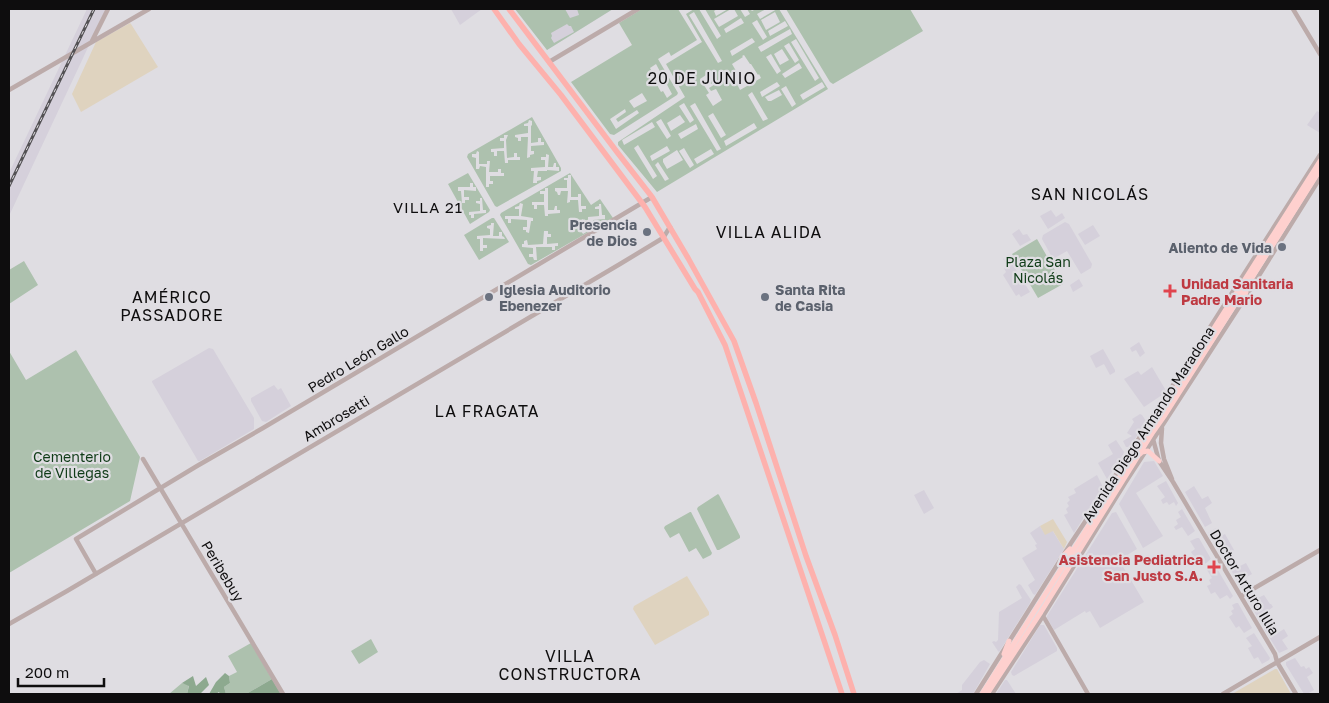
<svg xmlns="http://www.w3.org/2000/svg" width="1329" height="703" viewBox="0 0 1329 703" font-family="'Golos Text',sans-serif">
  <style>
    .built { fill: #d5d0db }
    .industrial { fill: #dfd3bf }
    .green { fill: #adc1ae; fill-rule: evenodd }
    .forest { fill: #8da98f }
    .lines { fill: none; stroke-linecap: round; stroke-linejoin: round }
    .secondary { stroke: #bcabaa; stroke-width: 4.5 }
    .primary { stroke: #fed0ce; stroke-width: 5 }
    .highway { stroke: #fdb1ad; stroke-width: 5.5 }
    .rail-casing { stroke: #535154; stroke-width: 3 }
    .rail { stroke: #dfdde2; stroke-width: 1; stroke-dasharray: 4; stroke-linecap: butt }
    .worship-dot { fill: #6b7280; stroke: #dfdde2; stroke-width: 2 }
    .health-dot { fill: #e0444e; stroke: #dfdde2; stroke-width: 2 }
    .labels { text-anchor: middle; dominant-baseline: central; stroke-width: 4.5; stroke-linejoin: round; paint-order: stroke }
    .worship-label { font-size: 14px; font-weight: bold; fill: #5b616d; stroke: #dfdde2; text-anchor: end }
    .park-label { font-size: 14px; fill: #0f3b17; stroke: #dfdde2 }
    .health-label { font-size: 14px; font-weight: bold; fill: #be3a42; stroke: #dfdde2; text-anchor: start }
    .street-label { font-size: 14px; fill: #0e0d0e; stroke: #dfdde2 }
    .neighbourhood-label { font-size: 15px; letter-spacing: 1px; fill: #0e0d0e; stroke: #dfdde2 }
    .quarter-label { font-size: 16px; letter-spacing: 1px; fill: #0e0d0e; stroke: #dfdde2 }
  </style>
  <rect width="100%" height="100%" fill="#dfdde2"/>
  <path class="built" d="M87 9H106L9 216V173Z
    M451 9H482L460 25Z
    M515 9H613L547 50Z
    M1317 111 1320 113V133L1307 125Z
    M1051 210 1056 217 1062 213 1065 218 1048 229 1040 216Z
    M1065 222 1069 224 1092 264 1091 268 1081 274 1067 251 1053 259 1042 239 1043 235Z
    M1093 225 1100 236 1085 245 1078 234Z
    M1019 229 1023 235 1027 234 1031 240 1020 246 1012 234Z
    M1008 257 1030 292 1021 297 1019 294 1016 296 1003 275 1006 272 1004 268 1008 266 1003 259Z
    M1079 279 1083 286 1073 292 1070 285Z
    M1139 342 1145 353 1140 357 1136 350 1132 352 1130 348Z
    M209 348 213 349 254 418V429L200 461H198L152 382V381Z
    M1103 349 1115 370V372L1110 375 1104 364 1096 368 1090 356Z
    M1152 367 1165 389 1162 395 1144 407 1124 379 1138 371 1141 375Z
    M274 385 278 390 281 388 291 406 266 422 262 421 251 401V398Z
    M1140 414 1142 415 1146 421 1130 447H1126L1123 441 1132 436 1127 433 1134 422 1132 419Z
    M1116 440 1124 452 1123 455 1107 479 1098 463 1113 454 1108 445Z
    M1154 461 1163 476 1136 493 1163 536 1143 548 1119 504 1144 462Z
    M1097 475 1102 485V488L1074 533 1064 515 1068 513 1066 509 1069 506 1067 503 1070 500 1068 497 1076 493 1074 489Z
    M1166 481 1178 503 1176 506 1174 502 1169 505 1167 502 1163 504 1161 500 1165 497 1157 486Z
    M1194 486 1202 499 1208 496 1212 503 1205 508 1212 523 1205 527 1185 492Z
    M924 490 934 508 924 514 914 495Z
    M1182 509 1195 531 1188 536 1182 527 1176 530 1174 527 1178 524 1176 520 1181 517 1178 512Z
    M1116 512 1137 549 1119 560 1144 602 1100 628 1090 611 1086 613 1085 611 1054 630 1047 618V616L1112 513Z
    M1040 526 1045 534 1052 530 1064 549 1035 595 1033 594 1028 585 1035 580 1022 558 1037 549 1035 545 1037 544 1030 533Z
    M1216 528 1221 536 1225 534 1234 550 1223 557 1208 533Z
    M1197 538H1199L1211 559 1205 564 1203 560 1198 563 1191 552 1195 549 1190 541Z
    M1233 558 1238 567 1246 563 1252 574 1245 578 1250 587 1243 591 1227 563V561Z
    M1215 565 1233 596 1230 599 1227 595 1220 599 1215 592 1211 594 1207 586 1211 584 1209 580 1212 578 1207 570Z
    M1019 584 1021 585 1031 600 1030 603 999 652 998 651 992 642 994 641 996 642 998 640 999 612 1022 598 1016 587Z
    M1255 592 1258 598 1264 595 1270 604H1271L1273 607 1263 614 1266 619 1261 623 1247 599V596Z
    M1236 603H1238L1252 628 1244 633 1239 626 1236 628 1229 617 1233 614 1231 611 1234 609 1232 605Z
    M1040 625H1044L1057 648V651L1014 676 1012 675 1011 672Z
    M1269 625 1276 634 1284 629 1288 636 1282 640 1288 649 1279 653 1264 629Z
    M1254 633 1270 658 1269 660 1262 664 1258 657 1254 659 1248 648 1252 646 1246 638Z
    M1295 658 1301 667 1304 666 1306 669 1309 667 1313 673 1307 677 1314 690 1307 694H1304L1286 665V662Z
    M984 660 990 664 973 694H956L962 690V685L980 662Z
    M1005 680H1007L1016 694H996Z"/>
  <path class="industrial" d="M130 23 131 24 158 67 81 112 72 94 96 42Z
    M1053 519 1067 542 1064 549 1053 531 1045 535 1040 526Z
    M687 576 709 612V615L655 645 633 609 634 606Z
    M1275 669H1277L1291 694H1232Z"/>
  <path class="green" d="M515 9H565L570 18 579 15 577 9H613L547 50ZM567 24 569 26H571L574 32 554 43 551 38 552 36 551 33Z
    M642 9H678L697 40 671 56 669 52 658 59 678 93 677 95 614 135 610 134 571 82 632 45 619 23ZM656 64 672 94 667 98 663 91 661 92 657 85 659 84 650 68ZM642 93 647 101 634 108 629 101ZM625 109 626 112 616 119 618 122 637 110 639 113 616 129 610 119Z
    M694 9H699L717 39 721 36 705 9H717L714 11 716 16 728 9H731L714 19 719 27 738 16 734 9H740L745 17 750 14 747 9H750L752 11 756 9H766L757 14 760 19 777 9H779L828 89 657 192 618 145V142L685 97 666 64 702 42 686 14ZM694 12 722 61 718 63 689 15ZM775 12 780 22 766 30 761 20ZM741 18 744 23 726 33 724 29ZM757 20 767 37 763 40 752 23ZM785 21 788 26 770 36 768 31ZM790 29 792 34 761 52 758 47ZM752 38 755 42 732 56 730 51ZM796 39 819 78 815 81 791 42ZM789 43 799 60 795 63 784 46ZM782 49 789 60 780 65 774 54ZM771 54 781 71 777 74 766 57ZM744 55 750 64H751L758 75 759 74 761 78 740 90 738 86 743 83 732 64 743 57 742 56ZM799 63 802 68 785 78 782 74ZM706 75 711 84 715 81 717 83 709 88 711 91 716 89 722 100 713 106 706 95 709 93 700 79ZM777 82 780 86 762 97 760 92ZM822 82 825 87 803 100 800 95ZM786 86 796 104 792 107 781 89ZM779 90 782 95 771 101H768L765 97ZM752 92 768 119 763 121 748 95ZM684 103 694 120 690 123 679 106ZM695 103 721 149 717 151 690 106ZM713 113 726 135 721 138 708 116ZM680 115 685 122 671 131 667 123ZM661 119 671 136 667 139 656 122ZM652 122 655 127 624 145 622 140ZM754 123 757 128 726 146 724 141ZM696 124 698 129 681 139 678 134ZM638 145 657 176 653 179 634 148ZM667 146 670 151 652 161 650 156ZM684 148 694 165 690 168 679 151ZM711 149 714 154 697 164 694 159ZM677 150 683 160 667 169 663 162V159ZM658 162 669 179 665 181 655 165Z
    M786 9H910L923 31 833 84 830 82Z
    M532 117 561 168V171L497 207 495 206 467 157 468 154ZM529 120 532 121V125L531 126V143L538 142V138H541V142H544V145L531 146V151H534V154L530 155V157L527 158 528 137H521V141H518V138L515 137V135L528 133V126H524V124L528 123ZM504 135H508L506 140 507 158 514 157V153H517V157H520V160H508V163H505L504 151H497V156H494V152H491V149L504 148V141H500V138H504ZM477 151 479 152V164H487V161H490L489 172H498V169H501V173H504V176H490V181H493V184H489V187H486V167L480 166 479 169H476V158L472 157V154H476ZM546 154 549 155 548 167H553L554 163H556V167H559V171L547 170V171H538L537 177H541V180L537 181V183H533L534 171H531V168L545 167V160H541V157H546Z
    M468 173 490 210 489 212 470 224 448 184ZM470 183H473V187H476V191L464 190V197H469V200H465V203H462L461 191H458V187H470ZM480 198H482L483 210H486V213L474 214V218H471V215H469V212L480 211V204L476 203V201H480Z
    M570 173 591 205 600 199 613 218 531 265 528 264 500 215 501 213ZM568 175H571V197H578V194H581V206H586V209H582V212H579L578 200H570V202L567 203 568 191H561L560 195H558L557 192 555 191V188H567V180H564V178H568ZM545 188H548V210H554L555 206H557V210H560V213L548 214V216H545L544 205H537V209H534V205H532V202H544V194H540V191H545ZM520 203 523 204 521 216 533 218V221H531L529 233 526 232V230H523V227H527V220L511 219V223H508V219H505V216H519V209H515V207L519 206ZM599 204H601L602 215H605V219L593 220V223H590V220H588V217L599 216V209H595V207L599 206ZM583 219 590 230 583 234 576 223ZM544 231H548V234H551V237H547V244L558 243V246H555V250H552V247H536L537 260H534L533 257H529V254H533V248L522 247V244H524V241L527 240 528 245 543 244Z
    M492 218H494L509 242 479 260 464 235ZM491 223H494L493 236H499V232H502V236L504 237 505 239 483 238V245H487V248H483V251H480V239H477V236L490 235V229L487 228V226L491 225Z
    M1037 239 1063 284 1038 298 1012 254Z
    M24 261 38 285 9 304V270Z
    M76 350 140 457 130 501 9 573V351L26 380Z
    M718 494 719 495 740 536V538L719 550H717L697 509 698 507Z
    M690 512H691L712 553 711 555 703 559 696 548 689 552 679 533 670 538 664 528 665 526Z
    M371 639 378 652 359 664 351 651Z
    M251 643 272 679 246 694H226L224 687 230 683 229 676 237 672 228 656Z
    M182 683 189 685 187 694H169Z"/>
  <path class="forest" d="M225 673 229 676 230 683 224 687 226 694H220L219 692 216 694H209L216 682Z
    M193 676 196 686 206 677 209 685 200 694H187L189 686 182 683Z
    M272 679 281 694H246Z"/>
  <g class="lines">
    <path class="secondary" d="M1293 9 1320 54
      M92 41 108 9
      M549 62 638 9
      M9 90 149 9
      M1162 428 1161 443 1164 459 1172 479
      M1153 439 1159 461 1173 482 1275 654 1277 662 1296 694
      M143 459 283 694
      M96 574 76 539 197 466 263 428 652 197
      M1241 596 1320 550
      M1042 614 1088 694
      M9 624 67 591 620 264 663 238 670 227
      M976 694 1071 543 1108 487 1320 155
      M992 694 1043 616 1125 483 1243 301 1320 178
      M1223 694 1320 637"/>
    <path class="primary" d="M1235 305 1243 301 1246 292
      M1140 454 1142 452 1148 451 1159 461
      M1062 557 1070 549
      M1004 654 1009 641
      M982 694 1320 161
      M987 694 1041 612 1153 432 1165 415 1320 170"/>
    <path class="highway" d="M494 9 519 44 561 95 645 207 695 289 698 292 725 345 842 694
      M509 9 617 152 652 197 688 258 734 341 756 403 806 556 835 635 854 694"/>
    <defs>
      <path id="rail" d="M9 186 94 9"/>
    </defs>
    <use href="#rail" class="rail-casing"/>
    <use href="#rail" class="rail"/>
  </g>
  <g class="worship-dot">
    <circle cx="647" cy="232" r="5"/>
    <circle cx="1282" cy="247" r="5"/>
    <circle cx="489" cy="297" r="5"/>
    <circle cx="765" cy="297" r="5"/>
  </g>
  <g class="health-dot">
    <path d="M1167.5 283.5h5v5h5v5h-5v5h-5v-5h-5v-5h5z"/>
    <path d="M1211.5 559.5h5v5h5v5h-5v5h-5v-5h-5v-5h5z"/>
  </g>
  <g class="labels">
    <g class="worship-label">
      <text x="637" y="224">Presencia<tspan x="637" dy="16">de Dios</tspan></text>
      <text x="1272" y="247">Aliento de Vida</text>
      <text x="499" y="289" text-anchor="start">Iglesia Auditorio<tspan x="499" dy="16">Ebenezer</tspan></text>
      <text x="775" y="289" text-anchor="start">Santa Rita<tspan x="775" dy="16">de Casia</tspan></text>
    </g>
    <g class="park-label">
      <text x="1038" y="261">Plaza San<tspan x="1038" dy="16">Nicolás</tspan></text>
      <text x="72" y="456">Cementerio<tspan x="72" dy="16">de Villegas</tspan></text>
    </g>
    <g class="health-label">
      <text x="1181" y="283">Unidad Sanitaria<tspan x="1181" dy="16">Padre Mario</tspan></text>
      <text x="1203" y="559" text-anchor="end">Asistencia Pediatrica<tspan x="1203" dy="16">San Justo S.A.</tspan></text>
    </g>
    <g class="street-label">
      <text transform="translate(358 359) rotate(-31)">Pedro León Gallo</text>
      <text transform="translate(336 418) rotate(-31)">Ambrosetti</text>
      <text transform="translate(1148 424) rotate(-57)">Avenida Diego Armando Maradona</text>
      <text transform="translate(223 571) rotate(59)">Peribebuy</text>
      <text transform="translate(1245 582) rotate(59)">Doctor Arturo Illia</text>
    </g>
    <g class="neighbourhood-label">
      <text x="428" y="207">VILLA 21</text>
    </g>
    <g class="quarter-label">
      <text x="702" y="78">20 DE JUNIO</text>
      <text x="1090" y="194">SAN NICOLÁS</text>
      <text x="769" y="232">VILLA ALIDA</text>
      <text x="172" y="297">AMÉRICO<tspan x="172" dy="18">PASSADORE</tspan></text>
      <text x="487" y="411">LA FRAGATA</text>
      <text x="570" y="656">VILLA<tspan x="570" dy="18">CONSTRUCTORA</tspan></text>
    </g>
  </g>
  <rect width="1329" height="703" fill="none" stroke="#0e0d0e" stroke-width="20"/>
  <path d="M18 678v8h86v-8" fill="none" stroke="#0e0d0e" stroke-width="2.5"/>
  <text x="25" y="678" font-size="15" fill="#0e0d0e" stroke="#dfdde2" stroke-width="4" paint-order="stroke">200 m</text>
</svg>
